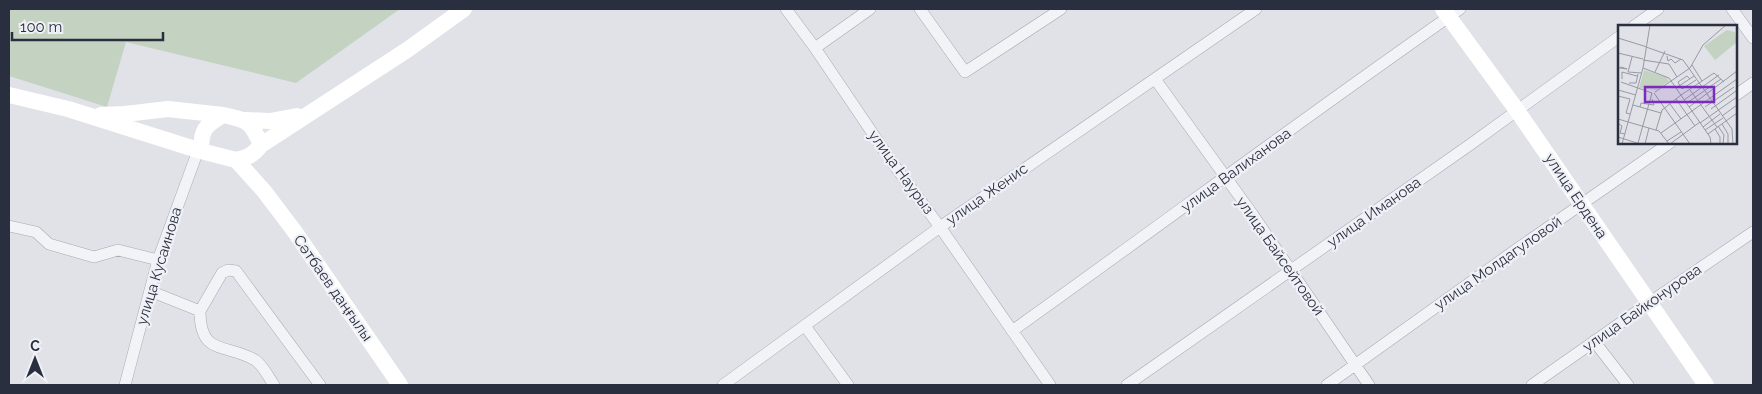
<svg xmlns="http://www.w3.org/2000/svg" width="1762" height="394" viewBox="0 0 1762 394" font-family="Raleway,sans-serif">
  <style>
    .green { fill: #c4d2c1 }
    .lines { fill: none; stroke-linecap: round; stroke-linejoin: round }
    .street-casing { stroke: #a5a9b2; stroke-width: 12 }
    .street { stroke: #f2f3f7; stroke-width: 11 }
    .secondary { stroke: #fff; stroke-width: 16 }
    .labels { text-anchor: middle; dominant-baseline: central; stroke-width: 4.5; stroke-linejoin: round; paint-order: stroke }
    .street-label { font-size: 15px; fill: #292f3f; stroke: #eff1f6 }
    .inset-road { fill: none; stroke: #979aa4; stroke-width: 1 }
    .view { fill: #7b2cbf; fill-opacity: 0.15; stroke: #7b2cbf; stroke-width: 2.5 }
    .inset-edge { fill: none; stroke: #292f3f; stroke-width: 2.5 }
  </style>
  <rect width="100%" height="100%" fill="#e0e2e8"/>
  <path class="green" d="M9 9H400L296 83 126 42 107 107 9 76Z"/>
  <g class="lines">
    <defs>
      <path id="street" d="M786 9 815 48 894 165 940 227 1050 385
        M920 9 965 72 1061 9
        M1732 9 1753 38
        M1634 26 1658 9
        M815 48 870 9
        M1155 79 1253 215 1369 385
        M1736 95 1753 83
        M9 226 36 232 49 244 94 257 118 250 158 260
        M150 291 200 311 222 273 228 270 236 271 320 385
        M200 311C200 356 225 343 255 360 263 365 269 378 274 385
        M805 326 848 385
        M1012 331C1162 224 1309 114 1460 9
        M1594 341 1628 385
        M125 385 158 260 196 156 201 151
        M723 385 940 227 1256 9
        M1127 385 1471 144 1620 36
        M1327 385 1517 249 1671 142
        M1532 385 1649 303 1753 232"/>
    </defs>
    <use href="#street" class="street-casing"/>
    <use href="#street" class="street"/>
    <path class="secondary" d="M1443 9 1516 109 1706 385
      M9 95 68 109 201 151
      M101 115 125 114 168 109 223 115
      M246 120 270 121 297 116
      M261 145 407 50 464 9
      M236 160C248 158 254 154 261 145 251 121 247 120 223 115 205 126 201 129 201 151L236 160 264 191 295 232 400 385"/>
  </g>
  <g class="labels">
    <g class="street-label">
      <text transform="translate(1236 170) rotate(-36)">улица Валиханова</text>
      <text transform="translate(901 172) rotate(54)">улица Наурыз</text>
      <text transform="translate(987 194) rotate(-35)">улица Женис</text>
      <text transform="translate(1576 196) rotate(56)">улица Ердена</text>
      <text transform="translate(1374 212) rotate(-35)">улица Иманова</text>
      <text transform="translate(1280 256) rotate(55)">улица Байсейтовой</text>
      <text transform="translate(1498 263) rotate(-35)">улица Молдагуловой</text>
      <text transform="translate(159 266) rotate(-73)">улица Кусаинова</text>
      <text transform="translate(333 288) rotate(55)">Сәтбаев даңғылы</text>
      <text transform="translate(1642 308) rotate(-35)">улица Байконурова</text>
    </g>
  </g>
  <g transform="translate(1618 25)">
    <rect width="119" height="119" fill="#e0e2e8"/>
    <path d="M109 5 117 7 119 17 97 35 86 21ZM26 45 48 52 51 56 38 65 21 63Z" fill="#c4d2c1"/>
    <path class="inset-road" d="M0 13 29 22M28 22 65 35 114 104 115 119M0 28 25 34M49 31 50 36 53 34 57 38 63 34M14 32 10 47 24 48M25 35 51 39 59 52M74 40 84 56M25 43 51 53 92 112 93 119M0 44 3 42 9 44 2 43M37 47 47 26M4 54V47L19 51M3 57 34 68 20 118M11 58H18L20 49M62 61 64 64 78 55M62 61 60 57 69 51 72 54M58 63 76 51M0 65 18 70M72 65 99 102M37 67 72 43 85 20 108 0M36 68 72 119M0 71 12 74 8 88 12 89M58 74 77 101M66 75 101 50M69 78 103 54M52 79 63 94M15 80 43 88M22 82 23 78 36 80 34 74M71 82 119 46M87 82 116 62M93 84 118 66M104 91 119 80M0 94 41 106 51 119M82 98 119 72M1 99 4 101 2 108 7 109M104 99 110 109V119M100 101 106 110 105 119M85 102 102 89M97 104 102 112V119M38 105 44 85 63 70 96 48 106 57M87 105 105 93M43 108 119 54M90 109 119 88M0 112 22 119M49 116 63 107M4 119 25 43 32 0M27 119 31 103M52 119 82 97"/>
    <path class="view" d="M27 62H96V77H27Z"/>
    <rect width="119" height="119" class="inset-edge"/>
  </g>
  <rect width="1762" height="394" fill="none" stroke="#292f3f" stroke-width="20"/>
  <g transform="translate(35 359)" stroke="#eff1f6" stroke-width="4" paint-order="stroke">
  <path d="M0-4L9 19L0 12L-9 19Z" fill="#292f3f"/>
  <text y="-8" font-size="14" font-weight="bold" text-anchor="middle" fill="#292f3f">С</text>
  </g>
  <path d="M12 32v8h151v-8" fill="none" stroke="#292f3f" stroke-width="2.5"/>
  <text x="20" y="32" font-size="15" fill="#292f3f" stroke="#eff1f6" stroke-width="4" paint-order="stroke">100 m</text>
</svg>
